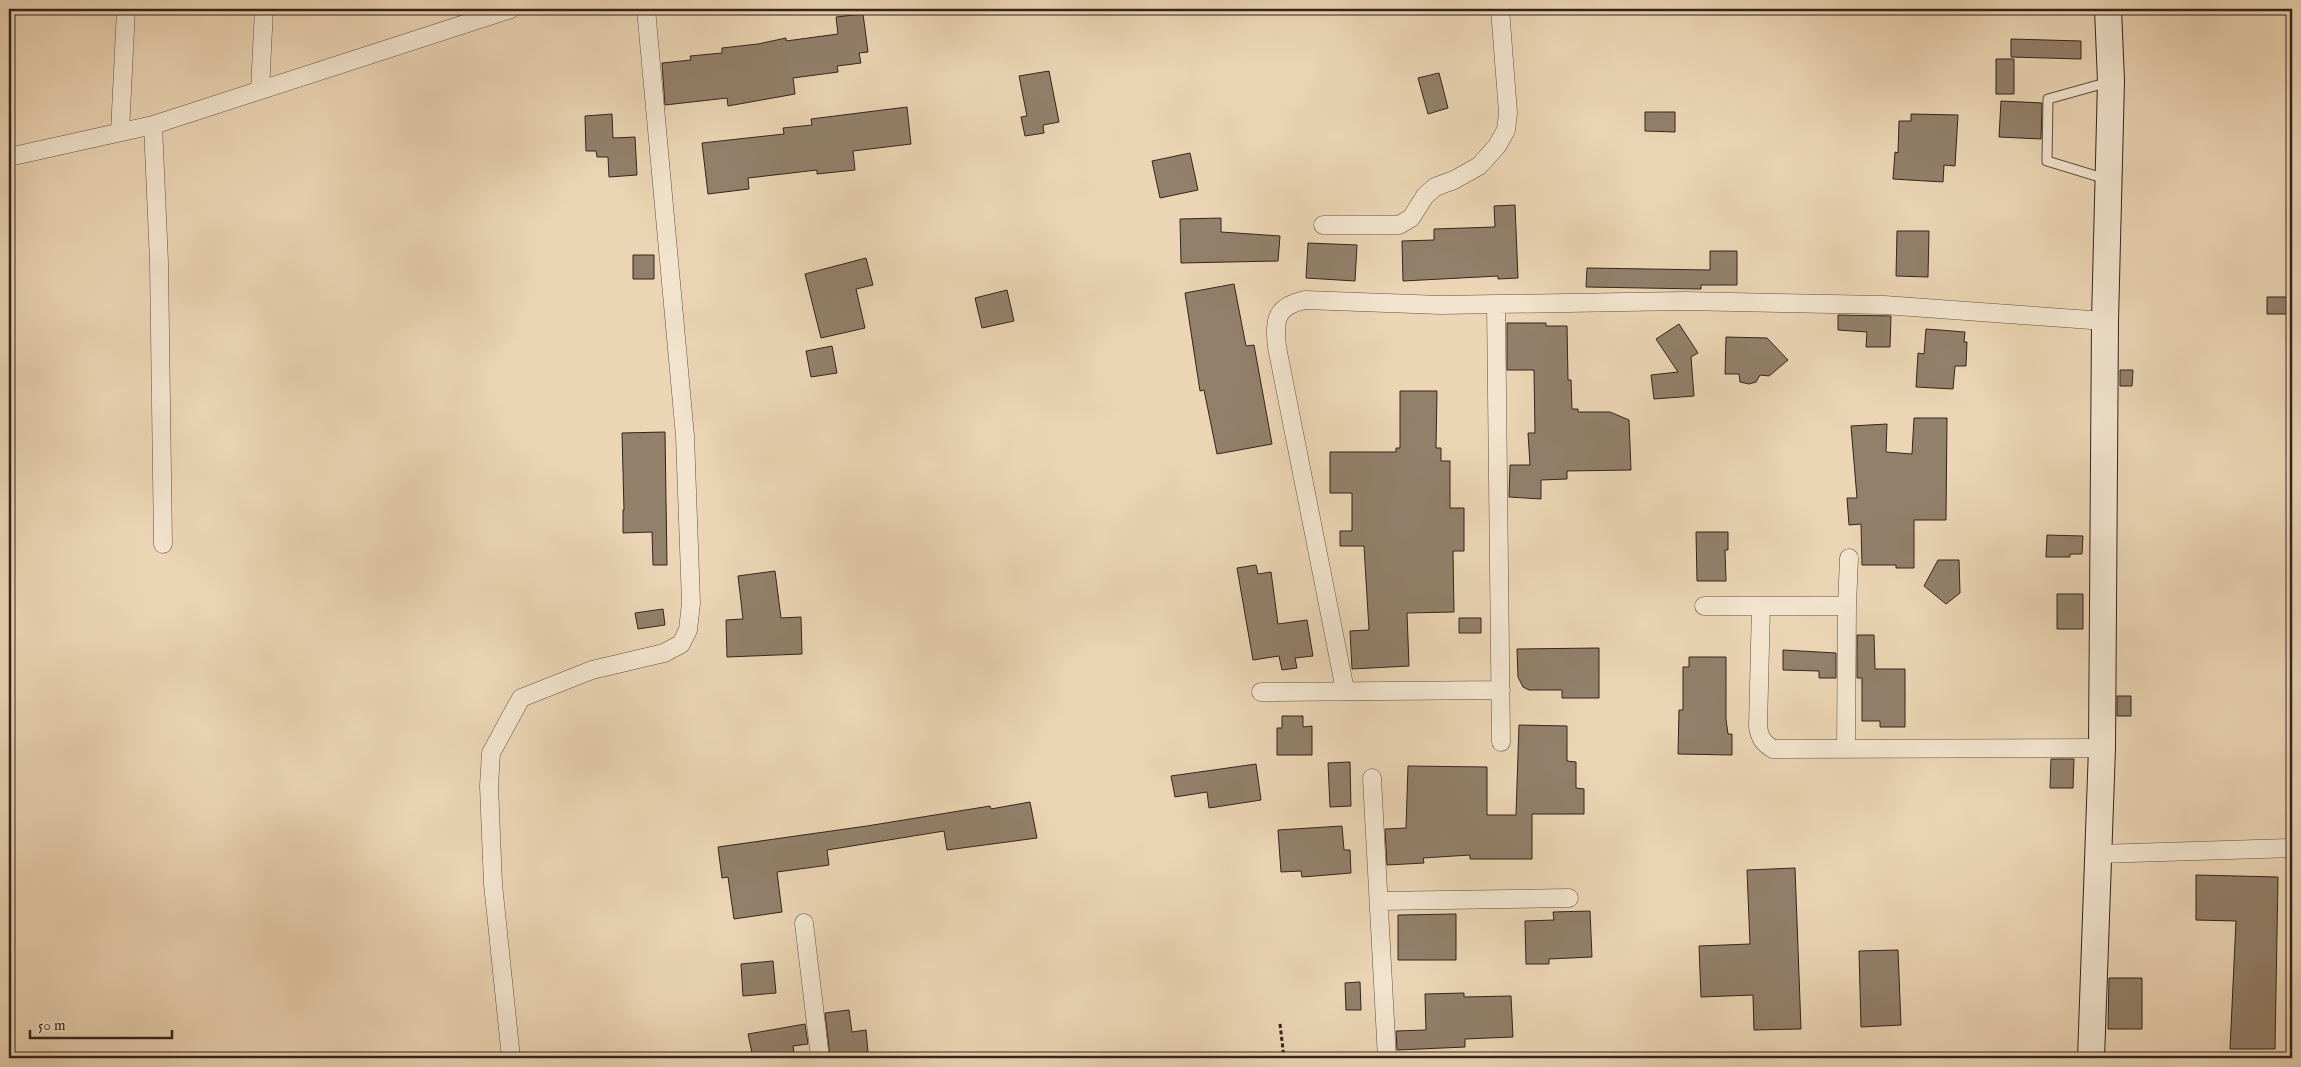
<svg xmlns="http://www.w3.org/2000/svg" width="2301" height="1067" viewBox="0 0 2301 1067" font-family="'IM FELL English',serif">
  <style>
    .building { fill: #93806b; stroke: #34241c }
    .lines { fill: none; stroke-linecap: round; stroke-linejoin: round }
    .lane-casing { stroke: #625042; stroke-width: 11 }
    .street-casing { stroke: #625042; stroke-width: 19 }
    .secondary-casing { stroke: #34241c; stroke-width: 28 }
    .path { stroke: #34241c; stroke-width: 3; stroke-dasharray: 4 2.5; stroke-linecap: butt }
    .lane { stroke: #f2e4ce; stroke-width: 9 }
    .street { stroke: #f2e4ce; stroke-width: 18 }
    .secondary { stroke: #f2e4ce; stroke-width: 26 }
  </style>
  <rect width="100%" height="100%" fill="#ebd5b4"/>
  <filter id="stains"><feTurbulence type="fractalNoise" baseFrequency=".004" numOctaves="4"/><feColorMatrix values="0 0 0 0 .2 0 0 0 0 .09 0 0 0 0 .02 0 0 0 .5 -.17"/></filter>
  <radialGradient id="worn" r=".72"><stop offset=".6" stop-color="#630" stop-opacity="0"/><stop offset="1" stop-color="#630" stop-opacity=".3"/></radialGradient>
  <path class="building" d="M863 14 868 52 859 53 861 63 837 66 838 72 793 78 795 94 728 106 727 98 665 105 662 63 691 60 690 56 722 53V48L758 44 786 38V41L838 34 836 17Z
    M2011 39 2081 41V59L2011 57Z
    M1996 59H2014V94H1996Z
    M1049 71 1059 122 1043 125 1044 133 1025 136 1021 117 1027 116 1019 76Z
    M1439 73 1448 108 1428 114 1418 78Z
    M2001 101 2042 103 2041 139 1999 137Z
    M907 107 911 144 853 151 855 170 817 174V170L748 178 749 189 708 194 702 143 784 134 783 128 812 125 811 119Z
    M1645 112H1675V132L1645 131Z
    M612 114 613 138 635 137 637 175 609 177 608 157H597L596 151H586L585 116Z
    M1911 114 1958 115 1955 166 1944 165 1943 182 1893 179 1895 152 1898 153 1899 121H1911Z
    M1190 153 1198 190 1160 198 1152 161Z
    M1515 205 1518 278 1498 279V276L1403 281 1402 241 1434 240V229L1495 227 1494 206Z
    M1221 218V232L1280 236 1278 261 1181 263 1180 219Z
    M1897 231H1929L1928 277 1896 276Z
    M1308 243 1357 245 1355 281 1306 278Z
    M1710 251H1737V285H1701V289L1586 287 1587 268 1710 270Z
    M633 255H654V279H633Z
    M866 258 873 285 856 289 865 328 821 338 805 274Z
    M1234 284 1246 346 1254 345 1272 444 1217 454 1204 390 1200 391 1185 293Z
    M1007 290 1014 321 982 328 975 298Z
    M2267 297H2292V314H2267Z
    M1838 315 1891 316 1890 347H1866L1867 332 1838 330Z
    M1507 323H1546V326H1567L1568 380H1571L1572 409H1578V412H1610L1629 420 1631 470 1567 471V479L1541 480V499L1509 497 1510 465H1530L1528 433H1535L1534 370H1507Z
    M1679 324 1698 353 1691 357 1694 396 1654 399 1651 375 1678 372 1656 339Z
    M1926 329 1965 332 1964 342H1967L1966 366H1955L1953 389 1916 387 1918 353 1924 354Z
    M1726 337 1767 338 1788 360 1769 376 1760 375 1756 382 1749 384 1740 382 1739 374H1725Z
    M832 346 837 373 811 377 806 351Z
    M2120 370H2133L2132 386H2120Z
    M1400 391H1437L1436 448H1441V461H1450V508H1464V551H1453L1454 612 1407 613 1409 666 1352 669 1350 631 1369 630 1364 546H1340V531H1352V493H1330V452H1396V448H1400Z
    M1914 418H1947L1946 520H1914V568H1896V565H1862L1861 524 1849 525 1847 498H1857L1851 426 1887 424 1886 452 1912 454Z
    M665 432 667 565H653L652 532 623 533V510H624L622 433Z
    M1696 532H1728V550H1725L1726 581H1697Z
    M2047 535 2083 536 2082 554H2070V557H2046Z
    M1938 560H1959L1960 593 1946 604 1924 586Z
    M1256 565 1258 574 1271 572 1278 624 1307 620 1313 656 1295 658 1297 668 1282 670 1279 656 1253 660 1237 568Z
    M775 571 781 618 801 617 802 654 727 657 726 620 743 619 738 576Z
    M2057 594H2083V629H2057Z
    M663 609 665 625 638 629 635 613Z
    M1459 618H1481V633H1459Z
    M1857 635H1874L1875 669H1905V727H1880V721H1862V678H1857Z
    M1599 648V698H1562V690H1529L1523 687 1518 677 1517 649Z
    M1783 650 1836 653V678H1819V671L1783 670Z
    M1689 657H1726V719L1728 734H1732V755L1678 754 1679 710H1683V667H1689Z
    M2117 696H2131V716H2117Z
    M1282 716H1303V727L1312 726V755H1277V728H1282Z
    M1519 725 1567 726V761L1576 762V788L1584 789V814H1532V859H1470V855L1423 858 1424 863 1387 865 1385 829 1406 828 1408 766 1487 767V815H1516Z
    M2051 759H2074L2073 788H2050Z
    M1350 762 1351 806 1330 807 1328 763Z
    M1256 764 1261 800 1209 808 1207 792 1175 797 1171 776Z
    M1030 802 1037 838 947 850 944 831 827 850 829 865 777 872 782 912 734 919 728 877 722 878 718 847 867 826 990 806 991 809Z
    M1342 826 1344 850H1350L1351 873 1302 877 1301 871 1281 872 1278 830Z
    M1795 868 1801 1029 1754 1030 1753 995 1701 997 1699 946 1750 944 1747 870Z
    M2196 875 2278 877 2275 1049H2230L2236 921 2196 920Z
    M1590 911 1592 957 1549 959V964H1526L1525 921 1554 920 1553 912Z
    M1456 914V960H1398V915Z
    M1898 950 1901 1025 1861 1027 1859 951Z
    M773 961 776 993 743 996 741 964Z
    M2109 978H2142V1029H2108Z
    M1360 982 1361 1010H1346L1345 983Z
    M1464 993V997L1511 996 1513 1037 1465 1039V1047L1397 1050 1396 1031 1426 1030 1425 994Z
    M849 1010 852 1032 866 1030 868 1052 830 1056 825 1013Z
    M805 1024 808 1044 793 1046 795 1058H753L748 1034Z"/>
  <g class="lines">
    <defs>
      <path id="lane" d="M2106 179 2047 161 2048 99 2109 82"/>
      <path id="street" d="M260 90 264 9
        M153 125 159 262 163 544
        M120 132 126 9
        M9 157 153 125 511 9
        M1323 225H1399L1411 218 1425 196 1435 187 1454 180 1479 166 1497 146 1506 130 1508 113 1500 9
        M1496 305 1501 742
        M1704 606H1761
        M1847 606H1761L1758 727C1760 738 1763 743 1773 749L2102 748
        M1345 690 1277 347C1274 319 1276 306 1305 300L1441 305 1684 301 1884 305 2105 321
        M1261 692 1501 690
        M1846 749 1847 606 1849 558
        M1372 778 1387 1058
        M2098 854 2292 848
        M1380 901 1569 898
        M804 923 820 1058
        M511 1058 493 884 489 786 491 753 521 698 592 670 664 653 681 644 688 630 691 603 685 436 646 9"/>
      <path id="secondary" d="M2091 1058 2102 748 2105 321 2111 81 2108 9"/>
    </defs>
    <use href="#lane" class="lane-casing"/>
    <use href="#street" class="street-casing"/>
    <use href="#secondary" class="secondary-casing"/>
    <path class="path" d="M1280 1024 1284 1058"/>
    <use href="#lane" class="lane"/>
    <use href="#street" class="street"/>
    <use href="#secondary" class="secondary"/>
  </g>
  <rect width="2301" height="1067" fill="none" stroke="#ebd5b4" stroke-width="30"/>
  <rect x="10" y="10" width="2281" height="1047" fill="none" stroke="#34241c" stroke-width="2.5"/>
  <rect x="15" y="15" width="2271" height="1037" fill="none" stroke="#34241c"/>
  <path d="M30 1030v8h142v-8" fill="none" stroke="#34241c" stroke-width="2.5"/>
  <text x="38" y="1030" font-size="15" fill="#34241c" stroke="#f2e4ce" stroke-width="4" paint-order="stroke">50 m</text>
  <rect width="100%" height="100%" filter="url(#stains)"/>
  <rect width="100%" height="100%" fill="url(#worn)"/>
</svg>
